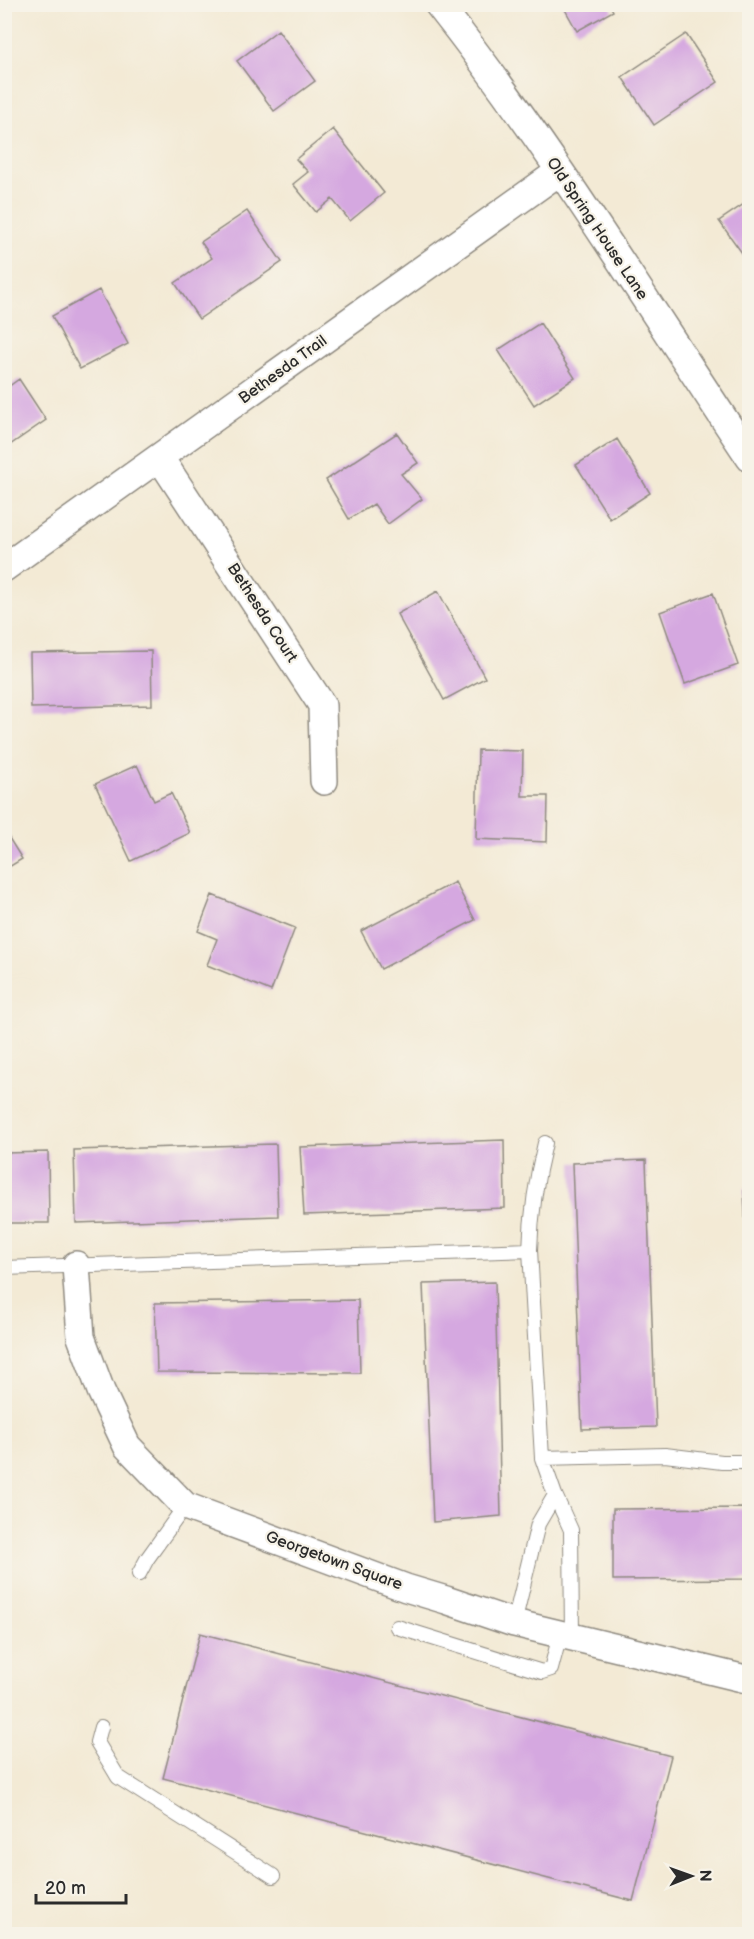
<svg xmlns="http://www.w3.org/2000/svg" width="754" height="1939" viewBox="0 0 754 1939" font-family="'Balsamiq Sans',sans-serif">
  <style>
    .building { fill: #d5a8e0 }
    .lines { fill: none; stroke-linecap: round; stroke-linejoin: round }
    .lane-casing { stroke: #8f8a80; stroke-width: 16 }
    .street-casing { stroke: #8f8a80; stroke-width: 30 }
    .lane { stroke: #fff; stroke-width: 14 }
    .street { stroke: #fff; stroke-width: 27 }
    .labels { text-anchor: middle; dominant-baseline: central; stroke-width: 4.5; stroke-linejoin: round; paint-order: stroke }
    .street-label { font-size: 16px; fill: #2b2b2b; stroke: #f7f3e8 }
  </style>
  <rect width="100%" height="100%" fill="#f7f3e8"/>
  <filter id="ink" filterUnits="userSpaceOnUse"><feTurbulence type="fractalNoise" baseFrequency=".0167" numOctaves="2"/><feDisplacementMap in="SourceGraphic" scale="12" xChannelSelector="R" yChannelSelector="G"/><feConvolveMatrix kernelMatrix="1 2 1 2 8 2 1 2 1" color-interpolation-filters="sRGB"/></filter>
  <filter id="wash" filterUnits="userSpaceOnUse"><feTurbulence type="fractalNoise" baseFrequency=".008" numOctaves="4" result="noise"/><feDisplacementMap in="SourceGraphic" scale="24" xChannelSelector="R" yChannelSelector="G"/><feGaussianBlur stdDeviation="1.35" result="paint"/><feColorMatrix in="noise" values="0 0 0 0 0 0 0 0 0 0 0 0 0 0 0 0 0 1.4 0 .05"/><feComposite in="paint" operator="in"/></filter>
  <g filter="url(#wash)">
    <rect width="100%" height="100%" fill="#f3ead5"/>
    <g id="blocks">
      <path class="building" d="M562 4H609L613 11 577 31Z
        M278 30 315 81 274 111 237 61Z
        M686 34 718 82 654 125 622 77Z
        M333 129 384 193 350 221 332 199 316 212 293 184 308 172 296 159Z
        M750 200V264L719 221Z
        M247 211 282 262 199 319 175 283 212 258 201 242Z
        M99 290 128 344 80 369 52 316Z
        M540 323 575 378 534 405 498 350Z
        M19 379 46 420 4 449V390Z
        M397 433 418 463 401 474 422 499 388 524 374 504 349 519 326 480Z
        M617 439 650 493 610 519 576 465Z
        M438 591 485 678 444 700 397 614Z
        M713 593 738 665 685 684 660 612Z
        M151 651 152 705 31 708 30 653Z
        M478 750 523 751 522 796H548L547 842 476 839Z
        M137 765 154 801 171 793 190 833 131 861 95 784Z
        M4 830 22 859 4 870Z
        M455 882 475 920 381 969 361 931Z
        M212 895 295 928 271 991 207 965 217 939 198 931Z
        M504 1140 505 1208 304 1215 300 1147Z
        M276 1144 278 1216 76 1223 74 1150Z
        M48 1152 49 1223H4V1153Z
        M646 1160 656 1427 582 1429 572 1163Z
        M744 1188H750V1290L748 1291Z
        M495 1282 501 1516 433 1522 423 1284Z
        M358 1300 360 1373 157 1372 155 1303Z
        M750 1508V1579L613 1580V1509Z
        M200 1633 671 1756 633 1901 163 1778Z"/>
    </g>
  </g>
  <g filter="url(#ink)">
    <use href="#blocks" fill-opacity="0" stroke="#8f8a80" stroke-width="1.5"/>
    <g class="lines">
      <defs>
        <path id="lane" d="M545 1143C536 1179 531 1213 530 1250L542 1458 555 1495
          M4 1268 530 1250
          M542 1458 665 1455 722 1462H750
          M139 1574 147 1559 185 1506
          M514 1623 538 1524 555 1495 571 1530 572 1637
          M397 1627 542 1672 551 1669 560 1635
          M101 1727 97 1742 118 1777 273 1876"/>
        <path id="street" d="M438 4C552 148 648 306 750 458
          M160 458 322 705 324 781
          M4 568 560 171
          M76 1265 81 1337 101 1391 127 1446 185 1506 406 1588 446 1600 514 1623 750 1680"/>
      </defs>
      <use href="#lane" class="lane-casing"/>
      <use href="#street" class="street-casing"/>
      <use href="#lane" class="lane"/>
      <use href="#street" class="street"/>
    </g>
  </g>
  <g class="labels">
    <g class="street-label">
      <text transform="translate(597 229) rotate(56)">Old Spring House Lane</text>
      <text transform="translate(283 370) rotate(-36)">Bethesda Trail</text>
      <text transform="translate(262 613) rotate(57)">Bethesda Court</text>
      <text transform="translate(334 1561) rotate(20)">Georgetown Square</text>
    </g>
  </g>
  <rect width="754" height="1939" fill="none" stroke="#f7f3e8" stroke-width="24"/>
  <g transform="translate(691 1876) rotate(89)" stroke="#f7f3e8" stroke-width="4.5" paint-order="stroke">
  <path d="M0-4.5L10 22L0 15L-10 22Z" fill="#2b2b2b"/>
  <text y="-9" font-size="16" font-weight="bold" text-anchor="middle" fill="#2b2b2b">N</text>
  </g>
  <path d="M36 1894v9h90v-9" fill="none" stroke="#2b2b2b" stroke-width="3"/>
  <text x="45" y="1894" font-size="18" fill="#2b2b2b" stroke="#f7f3e8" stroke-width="4.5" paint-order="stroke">20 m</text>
</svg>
